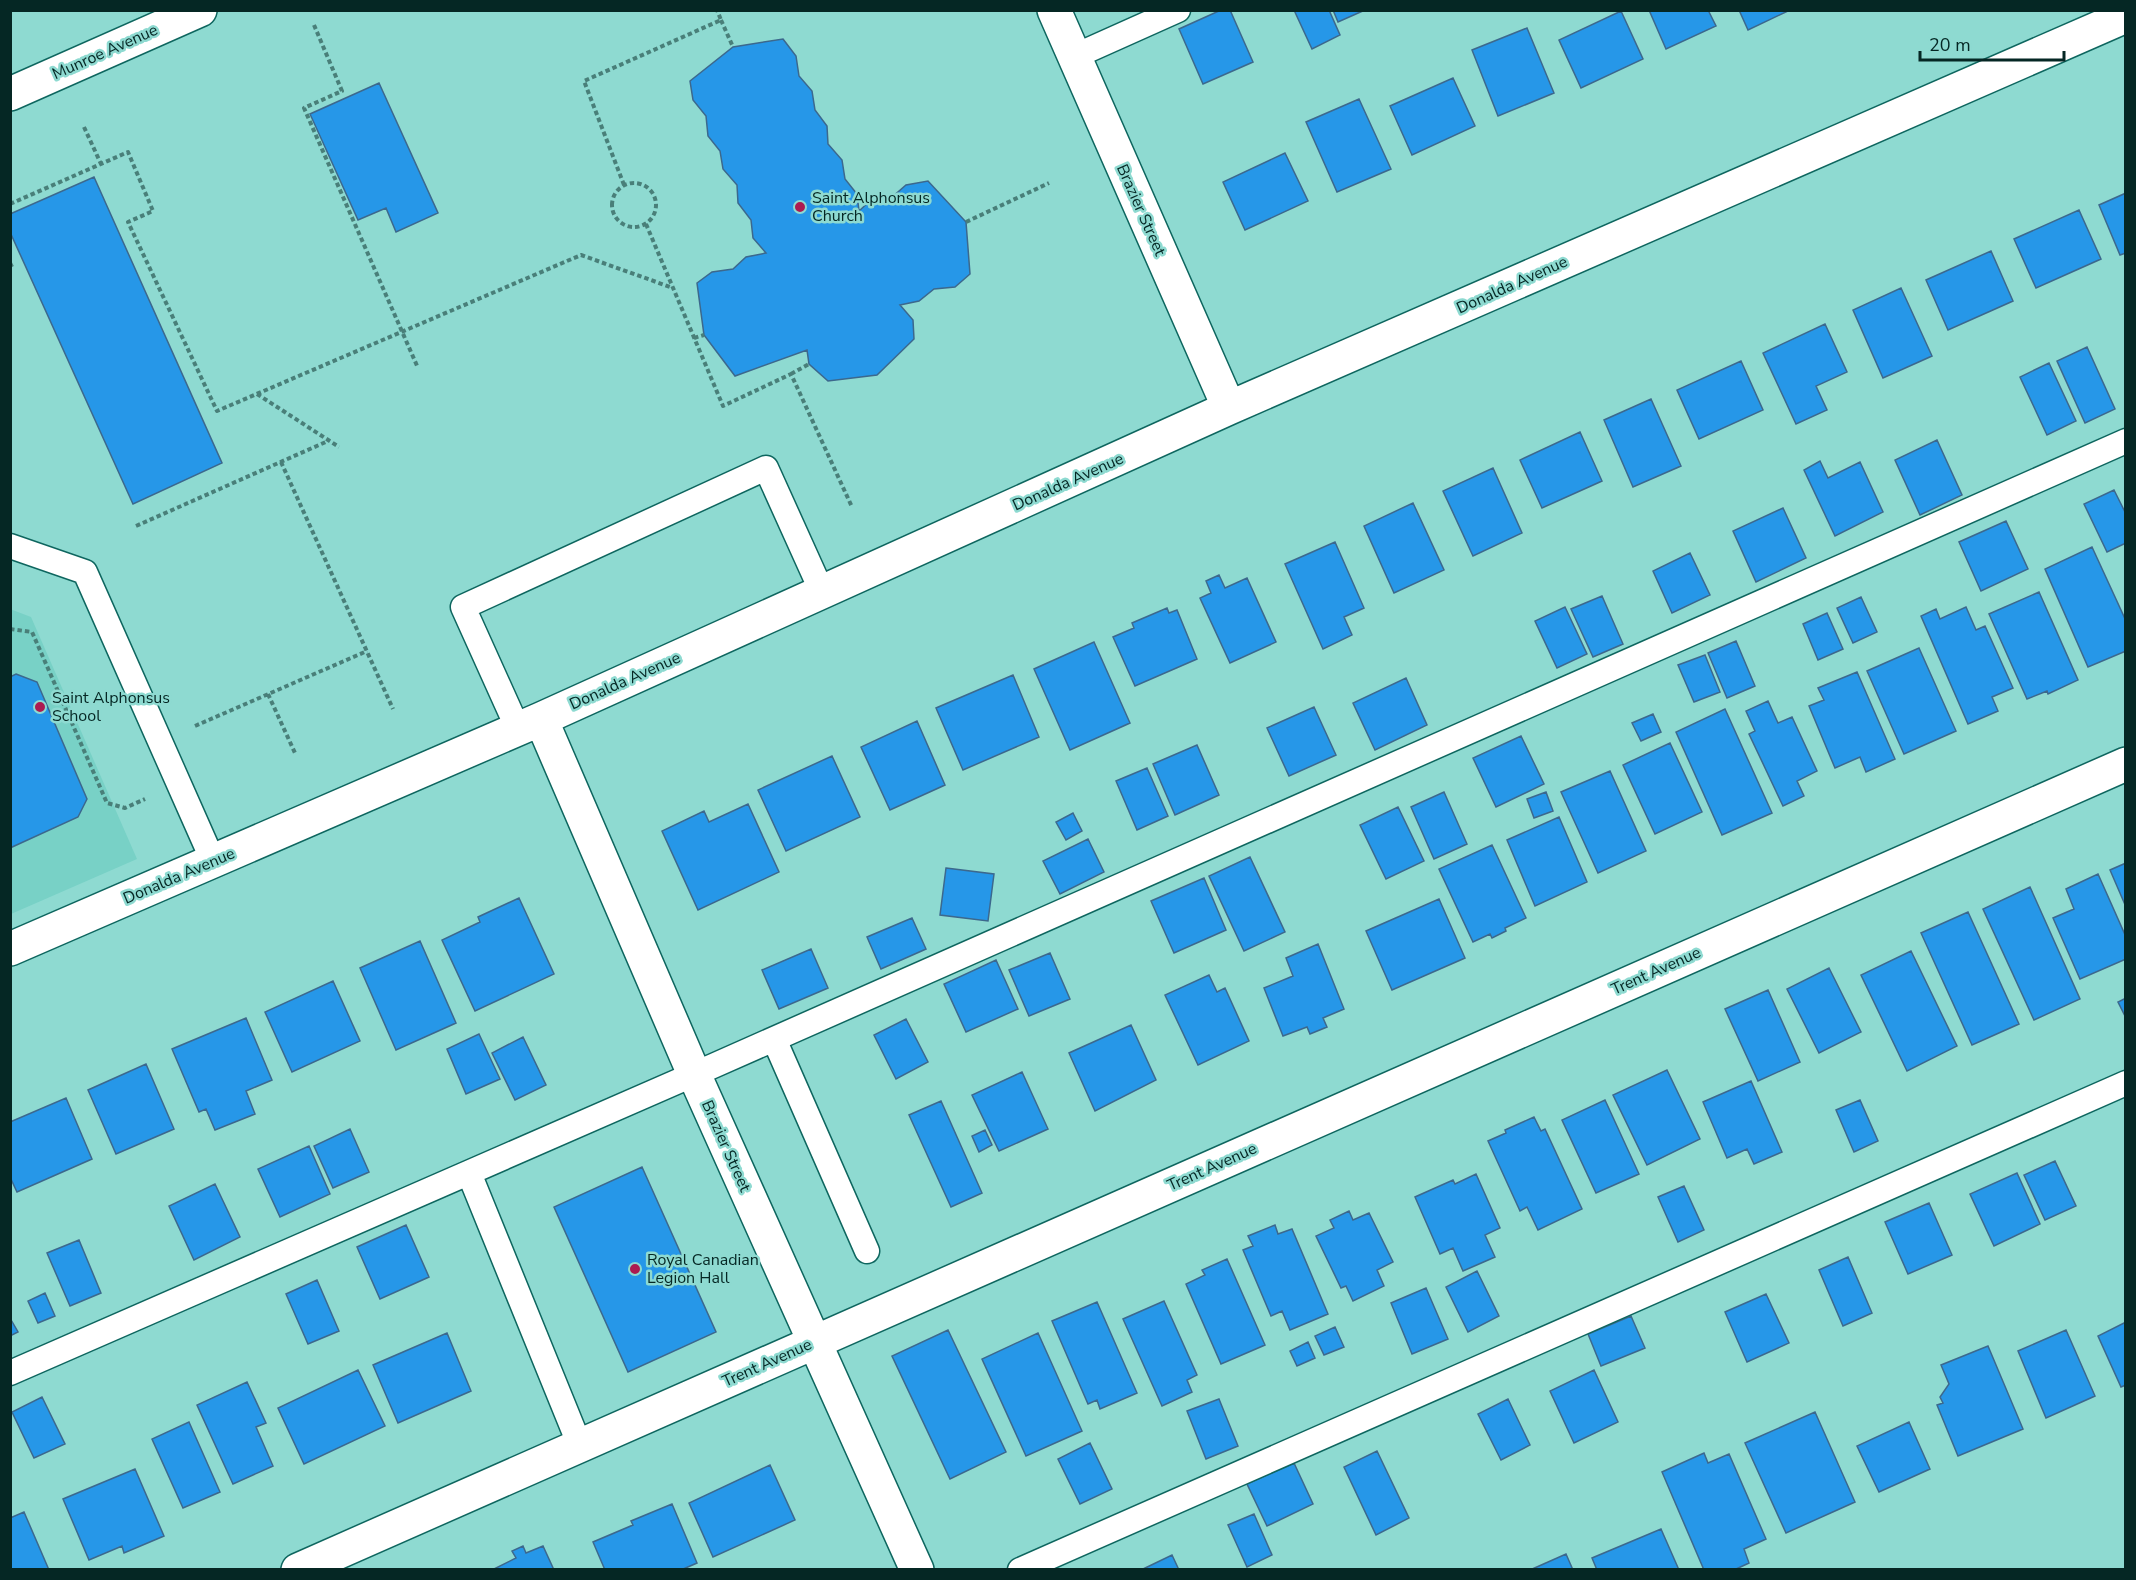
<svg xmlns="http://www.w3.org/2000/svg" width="2136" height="1580" viewBox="0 0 2136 1580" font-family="'Nunito Sans',sans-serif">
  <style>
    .built { fill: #78d1c6 }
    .building { fill: #2697e8; stroke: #3c688d; stroke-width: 1.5 }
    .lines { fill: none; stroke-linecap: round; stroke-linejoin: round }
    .service-casing { stroke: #0e665f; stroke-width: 27 }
    .minor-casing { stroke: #0e665f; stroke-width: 36 }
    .tertiary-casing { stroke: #0e665f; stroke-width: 36 }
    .path { stroke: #497f79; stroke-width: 4; stroke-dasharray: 4.5 3; stroke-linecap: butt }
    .service { stroke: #fff; stroke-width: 24 }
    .minor { stroke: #fff; stroke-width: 33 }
    .tertiary { stroke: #fff; stroke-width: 33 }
    .poi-dot { fill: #ac1b51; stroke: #8edad1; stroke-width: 2 }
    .labels { text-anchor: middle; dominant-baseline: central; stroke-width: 5; stroke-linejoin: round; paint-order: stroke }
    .street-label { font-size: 16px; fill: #052724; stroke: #8edad1 }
    .poi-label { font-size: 16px; fill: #052724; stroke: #8edad1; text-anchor: start }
  </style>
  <rect width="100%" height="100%" fill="#8edad1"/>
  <path class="built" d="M10 609 31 617 137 859 11 914Z"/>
  <path class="building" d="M1221 10H1230L1253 62 1203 84 1179 29Z
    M1294 10H1329L1340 35 1312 49Z
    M1333 10H1365L1338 22Z
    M1649 10H1708L1716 26 1666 49Z
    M1739 10H1790L1748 30Z
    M1621 11 1643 59 1581 88 1559 40Z
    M1527 28 1554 93 1498 116 1472 50Z
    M783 39 796 56 799 76 812 91 815 110 827 126 828 144 842 160 845 179 857 194 859 211 870 201 891 198 906 185 928 181 966 222 970 274 955 287 934 289 919 301 900 305 913 320 914 339 877 375 828 381 809 364 807 350 735 376 704 335 697 283 712 272 733 269 746 257 766 253 753 238 751 220 738 203 737 185 723 169 720 151 708 136 706 116 693 100 690 81 733 47Z
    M1453 78 1475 126 1412 155 1390 106Z
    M379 83 438 213 396 232 386 208 358 220 310 114Z
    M1359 99 1391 169 1337 192 1306 122Z
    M1285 153 1308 201 1245 230 1223 182Z
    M94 177 222 463 133 504 10 232V214Z
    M2126 193V253L2120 255 2099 205Z
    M2079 210 2101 259 2036 288 2014 239Z
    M1991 251 2013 301 1948 330 1926 280Z
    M1901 288 1932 356 1883 378 1853 310Z
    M1825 324 1847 372 1816 386 1827 410 1796 424 1763 353Z
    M2087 347 2115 409 2085 423 2057 361Z
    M1741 361 1763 410 1699 439 1677 390Z
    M2049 363 2076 421 2047 435 2020 377Z
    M1651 399 1681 466 1633 487 1604 420Z
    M1580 432 1602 481 1542 508 1520 460Z
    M1937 440 1962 495 1920 515 1895 460Z
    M1820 461 1828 478 1860 462 1883 512 1835 536 1804 470Z
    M1493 468 1522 533 1473 556 1443 491Z
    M2114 490 2126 514V543L2107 552 2084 504Z
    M1413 503 1444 570 1394 593 1364 526Z
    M1783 508 1806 558 1756 582 1733 531Z
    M2006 521 2028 569 1981 591 1959 542Z
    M1335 542 1364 608 1344 617 1352 635 1323 649 1285 564Z
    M2092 547 2126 621V651L2088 667 2045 569Z
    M1690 553 1710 595 1672 613 1653 571Z
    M1219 575 1225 588 1247 578 1276 642 1230 663 1200 598 1211 593 1206 581Z
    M2039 592 2078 680 2048 694 2047 691 2027 699 1989 614Z
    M1602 596 1623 644 1593 657 1571 609Z
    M1861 597 1877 632 1853 643 1837 608Z
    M1565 607 1587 654 1557 668 1535 621Z
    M1966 607 1976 630 1985 626 2013 688 1992 697 1998 711 1968 724 1921 616 1936 609 1940 619Z
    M1167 608 1169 613 1177 610 1197 659 1135 686 1113 637 1134 628 1132 623Z
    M1827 613 1843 649 1818 660 1803 624Z
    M1736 641 1755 686 1727 698 1708 653Z
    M1094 642 1130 723 1070 750 1034 669Z
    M1919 648 1956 731 1904 754 1867 671Z
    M1705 655 1720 692 1694 702 1678 665Z
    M1857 672 1895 759 1866 772 1860 757 1835 768 1809 706 1824 700 1818 688Z
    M16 674 37 682 87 799 78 817 10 848V677Z
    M1013 675 1039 737 963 770 936 708Z
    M1406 678 1427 725 1375 750 1353 703Z
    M1768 701 1778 723 1792 717 1817 771 1797 781 1804 796 1783 806 1749 734 1755 731 1746 711Z
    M1314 707 1336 755 1289 776 1267 728Z
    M1725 709 1772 813 1722 835 1676 732Z
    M1653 714 1661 732 1641 741 1632 723Z
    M917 721 945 785 890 810 861 747Z
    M1521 736 1544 784 1496 807 1473 758Z
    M1670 743 1702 812 1655 834 1623 765Z
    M1197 745 1219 795 1175 815 1153 764Z
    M832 756 860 817 786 851 758 790Z
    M1147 768 1168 816 1137 830 1116 781Z
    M1610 771 1646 851 1598 873 1561 792Z
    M1444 792 1467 844 1434 859 1411 807Z
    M1546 792 1553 811 1534 818 1527 799Z
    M748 804 779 872 698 910 662 831 704 811 709 822Z
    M1398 807 1424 861 1386 879 1360 825Z
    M1073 813 1082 831 1066 840 1056 822Z
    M1559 817 1587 882 1535 906 1507 840Z
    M1088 839 1104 872 1060 894 1043 861Z
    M1492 845 1526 918 1505 928 1506 931 1492 938 1490 934 1473 942 1439 869Z
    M1250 857 1285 932 1244 951 1209 876Z
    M2126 863V907L2110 870Z
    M946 868 994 874 988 921 940 915Z
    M2098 874 2126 937V959L2080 979 2053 918 2074 909 2066 889Z
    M1204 878 1226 930 1174 953 1151 901Z
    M2030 887 2080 999 2034 1020 1983 909Z
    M519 898 554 974 475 1011 442 940 480 922 478 917Z
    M1439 899 1465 958 1392 990 1366 931Z
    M1968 912 2019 1024 1972 1045 1921 933Z
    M912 918 926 949 881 969 867 937Z
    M420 941 456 1023 396 1050 360 968Z
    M1318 944 1344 1009 1323 1018 1327 1027 1310 1034 1307 1027 1283 1036 1264 988 1293 976 1286 958Z
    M811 949 828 988 779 1009 762 970Z
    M1911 951 1957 1046 1907 1071 1861 975Z
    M1050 953 1070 999 1029 1016 1009 970Z
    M996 960 1018 1009 966 1032 944 984Z
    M1829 968 1861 1032 1819 1053 1787 989Z
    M1209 975 1217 992 1225 988 1249 1041 1198 1065 1165 995Z
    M333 981 360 1041 292 1072 265 1012Z
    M1768 990 1800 1062 1758 1081 1725 1009Z
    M2126 998V1018L2118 1002Z
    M246 1018 272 1080 246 1091 255 1114 215 1130 206 1109 199 1112 172 1049Z
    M906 1019 928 1062 896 1079 874 1035Z
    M1131 1025 1156 1080 1095 1111 1069 1053Z
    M479 1034 500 1079 466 1094 447 1049Z
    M523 1037 546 1085 515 1100 492 1053Z
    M146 1064 174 1129 116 1154 88 1090Z
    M1667 1070 1700 1139 1647 1165 1613 1095Z
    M1022 1072 1048 1129 999 1151 972 1095Z
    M1751 1081 1782 1152 1754 1164 1747 1149 1727 1158 1703 1102Z
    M66 1098 92 1159 17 1192 10 1177V1122Z
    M1605 1100 1639 1174 1596 1193 1562 1120Z
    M1860 1100 1878 1141 1854 1152 1836 1110Z
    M941 1101 982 1193 951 1207 909 1115Z
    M1534 1117 1541 1131 1545 1129 1582 1209 1538 1230 1527 1207 1520 1211 1488 1141 1506 1133 1505 1130Z
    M350 1129 369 1172 333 1188 314 1146Z
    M985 1130 992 1145 979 1152 972 1136Z
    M309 1146 330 1194 280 1217 258 1169Z
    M2055 1161 2076 1206 2045 1220 2024 1175Z
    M642 1167 716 1332 628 1372 554 1207Z
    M2017 1173 2040 1224 1994 1246 1970 1194Z
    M1476 1174 1500 1228 1485 1235 1495 1257 1463 1271 1453 1248 1440 1254 1415 1197 1453 1180 1455 1184Z
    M215 1184 240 1237 194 1260 169 1206Z
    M1684 1186 1704 1230 1678 1242 1658 1197Z
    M1929 1203 1952 1255 1908 1274 1885 1222Z
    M1349 1211 1353 1220 1369 1213 1393 1262 1377 1270 1384 1286 1353 1301 1346 1286 1341 1288 1316 1236 1334 1228 1330 1220Z
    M406 1225 429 1277 380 1299 357 1247Z
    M1275 1225 1278 1234 1292 1229 1328 1314 1290 1330 1282 1311 1271 1316 1243 1250 1253 1246 1248 1236Z
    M79 1240 101 1293 70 1306 47 1253Z
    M1848 1257 1872 1313 1843 1326 1819 1270Z
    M1227 1259 1265 1345 1221 1364 1186 1284 1205 1275 1202 1270Z
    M1477 1271 1499 1316 1468 1332 1446 1287Z
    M317 1280 339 1331 308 1344 286 1294Z
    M1426 1288 1448 1339 1412 1354 1391 1303Z
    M45 1293 55 1316 38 1323 28 1301Z
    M1766 1294 1789 1343 1747 1362 1725 1312Z
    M1164 1301 1197 1375 1187 1380 1192 1392 1162 1406 1123 1319Z
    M1097 1302 1137 1393 1100 1409 1097 1400 1088 1404 1052 1321Z
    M1631 1316 1645 1348 1601 1366 1588 1334Z
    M10 1318 18 1332 10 1336Z
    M2126 1322V1385L2121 1387 2098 1336Z
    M1335 1327 1344 1347 1324 1355 1315 1336Z
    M948 1330 1006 1452 950 1479 892 1356Z
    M2066 1330 2095 1396 2046 1418 2018 1351Z
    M447 1333 471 1391 398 1423 373 1365Z
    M1038 1333 1082 1431 1026 1456 982 1359Z
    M1308 1342 1315 1358 1297 1366 1290 1351Z
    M1988 1346 2023 1429 1958 1456 1937 1405 1943 1403 1940 1397 1949 1384 1941 1365Z
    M358 1370 385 1426 304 1464 278 1408Z
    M1594 1370 1618 1422 1574 1443 1550 1391Z
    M247 1382 266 1423 256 1427 273 1466 233 1484 197 1405Z
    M42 1397 65 1444 34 1458 12 1412Z
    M1219 1399 1238 1446 1206 1459 1187 1411Z
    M1508 1399 1530 1445 1501 1460 1478 1414Z
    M1815 1412 1855 1502 1786 1533 1745 1443Z
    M189 1422 220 1492 183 1508 152 1439Z
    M1909 1422 1930 1469 1879 1492 1857 1446Z
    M1090 1443 1112 1489 1080 1504 1058 1459Z
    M1377 1451 1409 1518 1376 1535 1344 1467Z
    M1704 1453 1708 1463 1729 1454 1766 1539 1744 1549 1749 1563 1734 1570H1704L1662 1472Z
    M1294 1463 1313 1504 1267 1526 1247 1484Z
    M770 1465 795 1520 713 1557 689 1503Z
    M135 1469 164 1536 124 1553 122 1546 89 1560 63 1499Z
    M672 1504 697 1563 681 1570H605L593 1542 633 1525 631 1521Z
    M24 1512 49 1570H10V1518Z
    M1254 1514 1272 1555 1247 1567 1228 1525Z
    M1661 1529 1679 1570H1597L1592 1558Z
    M523 1546 526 1553 543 1546 554 1570H492L516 1558 512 1551Z
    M1566 1554 1573 1570H1530Z
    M1172 1555 1179 1570H1141Z"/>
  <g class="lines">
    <defs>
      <path id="service" d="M1073 57 1178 10
        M10 546 85 572 213 861
        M518 729 463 607 766 468 822 592
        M774 1039 867 1251
        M469 1173 580 1446
        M10 1373 713 1066 2126 441
        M1020 1570 2126 1083"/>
      <path id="minor" d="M1054 10 1229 408
        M541 719 694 1074 917 1570
        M10 949 541 719 1229 408 2126 16
        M298 1570 2126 764"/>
      <path id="tertiary" d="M10 94 200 10"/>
    </defs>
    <use href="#service" class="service-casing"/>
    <use href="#minor" class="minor-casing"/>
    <use href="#tertiary" class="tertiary-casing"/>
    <path class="path" d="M721 20 733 47
      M314 25 342 91 304 108 418 368
      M84 127 101 164
      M612 205a22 22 0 1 1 44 0a22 22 0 1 1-44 0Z
      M624 185 584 81 721 20 717 10
      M10 204 128 152 153 211 128 222 217 411 581 255 673 288
      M966 222 1049 183
      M646 224 723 406 791 374 852 507
      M10 263 12 267
      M694 338 704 335
      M791 374 809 364
      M257 394 339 447
      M281 462 393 709
      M136 526 328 441
      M10 629 32 632 107 803 125 808 145 799
      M268 694 295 753
      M195 726 367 651"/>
    <use href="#service" class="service"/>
    <use href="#minor" class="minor"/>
    <use href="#tertiary" class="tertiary"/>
  </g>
  <g class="poi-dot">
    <circle cx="800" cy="207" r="6"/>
    <circle cx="40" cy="707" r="6"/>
    <circle cx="635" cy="1269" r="6"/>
  </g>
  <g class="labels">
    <g class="street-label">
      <text transform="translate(105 52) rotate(-24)">Munroe Avenue</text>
      <text transform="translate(1141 210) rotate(66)">Brazier Street</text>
      <text transform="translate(1512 285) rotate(-24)">Donalda Avenue</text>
      <text transform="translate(1068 482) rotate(-24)">Donalda Avenue</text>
      <text transform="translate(625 681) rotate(-24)">Donalda Avenue</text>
      <text transform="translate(179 876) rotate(-23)">Donalda Avenue</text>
      <text transform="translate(1656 971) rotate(-24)">Trent Avenue</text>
      <text transform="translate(726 1146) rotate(66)">Brazier Street</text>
      <text transform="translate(1212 1167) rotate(-24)">Trent Avenue</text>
      <text transform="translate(767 1363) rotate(-24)">Trent Avenue</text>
    </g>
    <g class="poi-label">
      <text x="812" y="198">Saint Alphonsus<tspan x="812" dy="18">Church</tspan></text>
      <text x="52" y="698">Saint Alphonsus<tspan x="52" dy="18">School</tspan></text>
      <text x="647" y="1260">Royal Canadian<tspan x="647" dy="18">Legion Hall</tspan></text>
    </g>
  </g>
  <rect width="2136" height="1580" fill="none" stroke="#052724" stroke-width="24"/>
  <path d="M1920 51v9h144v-9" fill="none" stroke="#052724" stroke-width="3"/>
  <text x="1929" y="51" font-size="18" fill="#052724" stroke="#8edad1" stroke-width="4.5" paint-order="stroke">20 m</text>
</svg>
